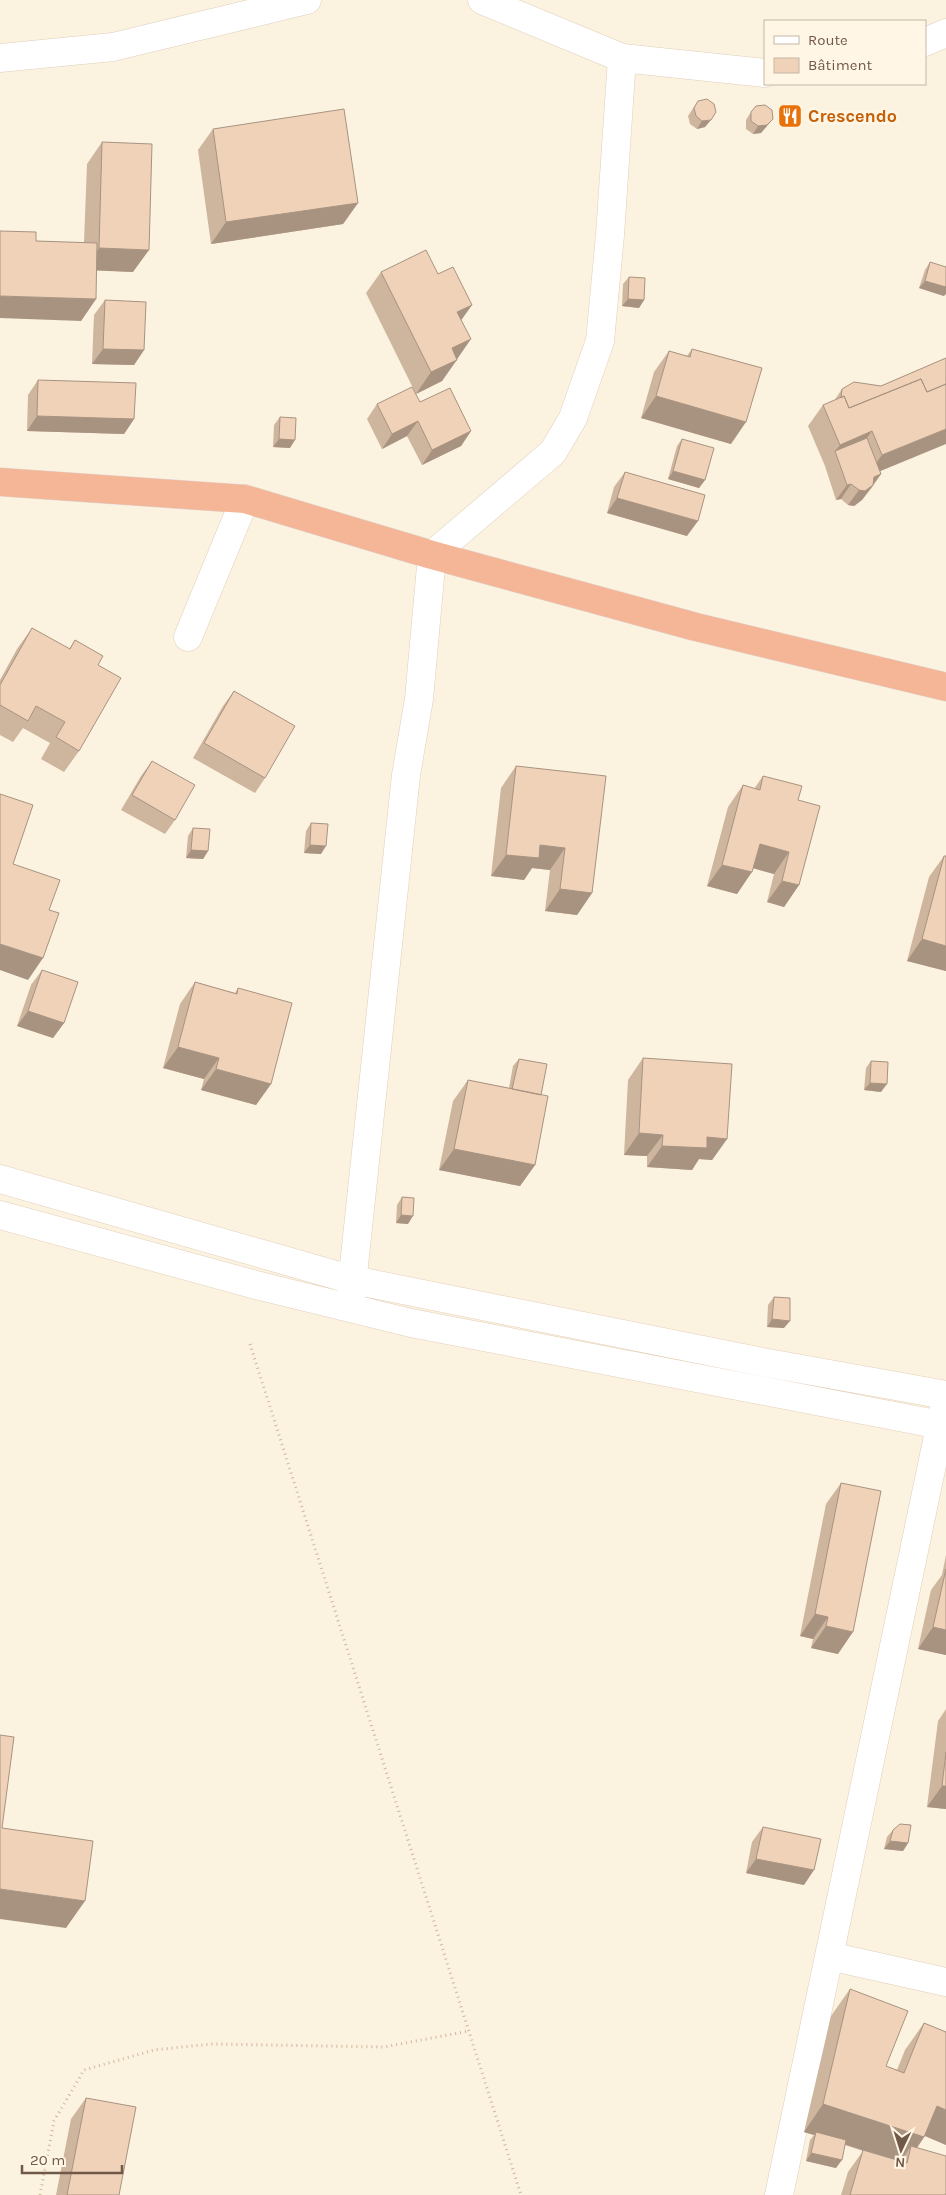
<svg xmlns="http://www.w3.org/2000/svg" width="946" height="2195" viewBox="0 0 946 2195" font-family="Karla,sans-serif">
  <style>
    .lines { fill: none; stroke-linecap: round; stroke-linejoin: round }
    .street-casing { stroke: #dfcfbc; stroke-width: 29 }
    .secondary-casing { stroke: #e4d0ba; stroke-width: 29 }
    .highway-casing { stroke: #ddd7d3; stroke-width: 29 }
    .path { stroke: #d4b59c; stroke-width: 3; stroke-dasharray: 1 4; stroke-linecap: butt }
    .street { stroke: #fff; stroke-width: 28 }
    .secondary { stroke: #fff; stroke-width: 28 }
    .highway { stroke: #f5b597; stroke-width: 28 }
    .wall { fill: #ceb59e }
    .shaded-wall { fill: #a89381 }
    .building { fill: #f0d2b8; stroke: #a89381 }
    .labels { text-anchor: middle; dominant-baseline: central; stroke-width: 5; stroke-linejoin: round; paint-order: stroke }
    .food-label { font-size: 18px; font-weight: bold; fill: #c56008; stroke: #fff6e5; text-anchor: start }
  </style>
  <rect width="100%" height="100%" fill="#fbf2df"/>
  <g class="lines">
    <defs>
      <path id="street" d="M482 0 622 58 765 73
        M925 42 946 33
        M0 58 113 47 307 0
        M188 637 245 499
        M350 1303 406 775 419 699 432 555 553 452 573 418 600 341 610 235 622 58
        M829 1956 946 1982
        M779 2195 946 1398"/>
      <path id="secondary" d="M0 1179 353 1280 762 1362 946 1395
        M0 1215 260 1286 411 1323 946 1426"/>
      <path id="highway" d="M0 482 245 499 432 555 696 627 946 687"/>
    </defs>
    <use href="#street" class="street-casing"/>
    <use href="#secondary" class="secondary-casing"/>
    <use href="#highway" class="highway-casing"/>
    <path class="path" d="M250 1344 521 2195
      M40 2195 54 2121 84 2070 154 2050 211 2044 384 2047 469 2031"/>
    <use href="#street" class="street"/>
    <use href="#secondary" class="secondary"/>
    <use href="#highway" class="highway"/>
  </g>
  <path class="wall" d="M698 101 705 127 697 129 690 124 688 116Z
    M751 112 767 126 761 133 753 134 746 129V120Z
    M213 129 358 203 343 224 211 244 198 150Z
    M102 142 133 272 96 270V299L81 321 36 241 84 243 87 164Z
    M930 262 944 296 919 288 925 270Z
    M381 272 438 274 472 305 461 320 457 360 442 381 416 394 366 293Z
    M629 277 644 300 639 308 622 306 623 284Z
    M105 300 144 350 134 365 92 364 94 315Z
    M692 349 731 444 641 418 654 372 669 351 687 356Z
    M946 358 880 471 881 474 871 489 870 490 862 500 854 506 848 505 841 499 836 500 825 466 808 426 823 405 834 401 842 389 881 386Z
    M38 380 134 419 124 434 27 431 28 395Z
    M420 402 471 431 461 446 422 465 407 436 382 449 367 419 377 404Z
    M280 417 290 448 273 447 274 425Z
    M682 439 705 480 699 488 668 479 677 446Z
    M625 472 687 536 607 513 614 487Z
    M32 628 69 649 75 640 98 665 79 751 64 772 41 759 50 743 23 728 13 742 0 735V680L17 649Z
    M234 691 265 778 255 793 193 758 223 706Z
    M152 761 175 820 165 834 121 810 141 776Z
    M516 766 592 893 577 915 545 911 550 870 532 868 524 880 491 876 501 788Z
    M763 776 798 800 799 885 784 907 767 902 774 874 753 868 737 894 707 886 728 807 743 785 754 789Z
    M311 823 321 854 304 853 306 831Z
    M193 828 208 851 203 859 186 858 188 836Z
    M944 856 946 971 907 961 929 877Z
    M42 970 64 1023 53 1038 17 1026 31 985Z
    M195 982 235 993 238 988 271 1084 256 1105 201 1090 204 1079 163 1068 180 1004Z
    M643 1058 727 1139 712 1160 699 1159 692 1170 647 1167V1156L624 1155 628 1080Z
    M519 1059 541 1095 535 1165 520 1186 439 1170 453 1101 468 1080 509 1088 513 1066Z
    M871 1061 881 1092 864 1090 866 1068Z
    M402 1197 408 1224 396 1223 397 1205Z
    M774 1297 784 1328 767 1327 768 1305Z
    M841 1483 838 1654 811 1648 813 1639 800 1636 826 1504Z
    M946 1555V1655L918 1649 931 1590 942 1575Z
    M946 1709V1809L927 1807 938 1721Z
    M763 1827 804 1885 746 1873 752 1842Z
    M893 1830 908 1843 903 1851 884 1849 887 1837Z
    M850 1989 886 2066 897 2070 905 2050 924 2023 946 2032V2145L925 2136 917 2148 945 2195H841L848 2172 863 2151 845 2145 836 2168 806 2161 810 2140 814 2135 804 2132 831 2016Z
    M86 2098 119 2195H56L71 2119Z"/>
  <path class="shaded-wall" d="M773 119 761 133 753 134 758 126Z
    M711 120 705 127 697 129 702 121Z
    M358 203 343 224 211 244 226 222Z
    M99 248 149 250 133 272 84 270Z
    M925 281 946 287V294L944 296 919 288Z
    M0 296 96 299 81 321 0 318Z
    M628 299 644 300 639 308 622 306Z
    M472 305 457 326V312Z
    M471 339 442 381 416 394 431 372 452 348Z
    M103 349 144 350 134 365 92 364Z
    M656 396 746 422 731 444 641 418Z
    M37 416 134 419 124 434 27 431Z
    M418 421 407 436 382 449 392 434Z
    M946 429V444L866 477 882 455Z
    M471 431 461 446 422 465 432 450Z
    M872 431 856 453 835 451 840 445Z
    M279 439 295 440 290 448 273 447Z
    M673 471 705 480 699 488 668 479Z
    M881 474 862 500 854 506 848 505 859 490 874 477Z
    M851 484 841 499 836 500 847 485Z
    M617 498 698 521 687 536 607 513Z
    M760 844 789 852 774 874 745 866Z
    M310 845 326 846 321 854 304 853Z
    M540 845 565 848 550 870 532 868 524 880 491 876 506 855Z
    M191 850 208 851 203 859 186 858Z
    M722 865 752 872 737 894 707 886Z
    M782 881 799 885 784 907 767 902Z
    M560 889 592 893 577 915 545 911Z
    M922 939 946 946V971L907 961Z
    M0 944 43 958 28 980 0 970Z
    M28 1011 64 1023 53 1038 17 1026Z
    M178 1047 219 1058 204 1079 163 1068Z
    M216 1069 271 1084 256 1105 201 1090Z
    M870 1083 887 1084 881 1092 864 1090Z
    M639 1133 663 1135 647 1156 624 1155Z
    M707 1137 727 1139 712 1160 699 1159 692 1170 647 1167 662 1146Z
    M454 1149 535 1165 520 1186 439 1170Z
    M401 1215 413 1216 408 1224 396 1223Z
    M772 1319 790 1321 784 1328 767 1327Z
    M815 1614 828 1617 813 1639 800 1636Z
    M826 1626 853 1632 838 1654 811 1648Z
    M933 1627 946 1630V1655L918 1649Z
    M942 1786H946V1809L927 1807Z
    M890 1841 908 1843 903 1851 884 1849Z
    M756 1859 814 1870 804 1885 746 1873Z
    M0 1889 85 1901 66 1928 0 1919Z
    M823 2104 924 2137 907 2162 911 2146 900 2162 815 2135 816 2132 814 2135 804 2132Z
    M937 2106 946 2110V2145L918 2133Z
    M811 2153 842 2160 836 2168 806 2161Z"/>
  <path class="building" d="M707 99 714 104 716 112 711 120 702 121 696 116 694 108 698 101Z
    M765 105 772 110 773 119 767 125 758 126 751 121V112L756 106Z
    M344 109 358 203 226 222 213 129Z
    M102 142 152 144 149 250 99 248Z
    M0 231 36 232V241L97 243 96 299 0 296Z
    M426 250 438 274 453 267 472 305 457 312 471 339 452 348 457 360 431 372 381 272Z
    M930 262 946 267V287L925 281Z
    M629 277 645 278 644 300 628 299Z
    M105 300 146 302 144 350 103 349Z
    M692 349 762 368 746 422 656 396 669 351 690 357Z
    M946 358V384L927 392 921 379 849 408 844 396 841 398 842 389 854 382 881 386Z
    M921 379 927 392 946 384V429L882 455 872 431 840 445 823 405 844 396 849 408Z
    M38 380 136 383 134 419 37 416Z
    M412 387 420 402 450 388 471 431 432 450 418 421 392 434 377 404Z
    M280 417 296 418 295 440 279 439Z
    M867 438 881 474 874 477 873 485 865 491 859 490 851 484 847 485 835 451Z
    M682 439 714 448 705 480 673 471Z
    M625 472 705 495 698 521 617 498Z
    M32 628 70 649 75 640 103 656 98 665 121 678 79 751 56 737 65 722 36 706 28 721 0 705V685Z
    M234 691 295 726 265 778 204 743Z
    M152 761 195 785 175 820 132 795Z
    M516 766 606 776 592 893 560 889 565 848 540 845 539 858 506 855Z
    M763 776 802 786 798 800 820 806 799 885 782 881 789 852 760 844 752 872 722 865 743 785 760 790Z
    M0 794 33 805 13 864 60 880 49 910 59 913 43 958 0 944Z
    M311 823 328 824 326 846 310 845Z
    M193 828 210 829 208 851 191 850Z
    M944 856H946V946L922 939Z
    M42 970 78 982 64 1023 28 1011Z
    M195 982 237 994 238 988 292 1003 271 1084 216 1069 219 1058 178 1047Z
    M643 1058 732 1064 727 1139 707 1137V1148L662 1146 663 1135 639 1133Z
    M519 1059 547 1064 541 1095 512 1089Z
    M871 1061 888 1062 887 1084 870 1083Z
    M468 1080 548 1096 535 1165 454 1149Z
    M402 1197 414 1198 413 1216 401 1215Z
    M774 1297 790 1298V1321L772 1319Z
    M841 1483 881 1491 853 1632 826 1626 828 1617 815 1614Z
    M946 1569V1630L933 1627Z
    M0 1735 14 1737 2 1828 93 1841 85 1901 0 1889Z
    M946 1752V1786H942Z
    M900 1824 911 1825 908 1843 890 1841 893 1830Z
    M763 1827 821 1839 814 1870 756 1859Z
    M850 1989 908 2011 886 2066 904 2073 924 2023 946 2032V2110L937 2106 924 2137 823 2104Z
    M86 2098 136 2107 119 2195H67Z
    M816 2132 846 2140 842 2160 811 2153Z
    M911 2146 946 2156V2193L945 2195H850L863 2150 907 2163Z"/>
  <defs>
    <symbol id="restaurant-square" viewBox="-11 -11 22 22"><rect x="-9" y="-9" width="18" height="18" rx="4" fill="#e8710a" stroke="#fff6e5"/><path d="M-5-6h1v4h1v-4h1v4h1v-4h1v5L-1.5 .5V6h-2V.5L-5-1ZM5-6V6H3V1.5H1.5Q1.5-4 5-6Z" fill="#fff"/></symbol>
  </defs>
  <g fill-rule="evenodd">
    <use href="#restaurant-square" x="776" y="102" width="28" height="28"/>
  </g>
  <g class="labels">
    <g class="food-label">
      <text x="808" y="116">Crescendo</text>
    </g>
  </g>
  <rect x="764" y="20" width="162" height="65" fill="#fff6e5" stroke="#c6b7a6"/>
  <rect x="774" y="36" width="25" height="8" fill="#ffffff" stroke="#c6b7a6"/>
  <text x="808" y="45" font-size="15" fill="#715948">Route</text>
  <rect x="774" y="58" width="25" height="15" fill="#f0d2b8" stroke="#c6b7a6"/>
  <text x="808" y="70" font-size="15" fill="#715948">Bâtiment</text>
  <g transform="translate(901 2150) rotate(184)" stroke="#fff6e5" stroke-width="4" paint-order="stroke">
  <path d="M0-4L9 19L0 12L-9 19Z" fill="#715948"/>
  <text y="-8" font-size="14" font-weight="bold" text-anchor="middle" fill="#715948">N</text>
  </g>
  <path d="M22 2165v8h100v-8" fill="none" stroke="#715948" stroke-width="2.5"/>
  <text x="30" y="2165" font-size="15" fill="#715948" stroke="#fff6e5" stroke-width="4" paint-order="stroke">20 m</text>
</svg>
